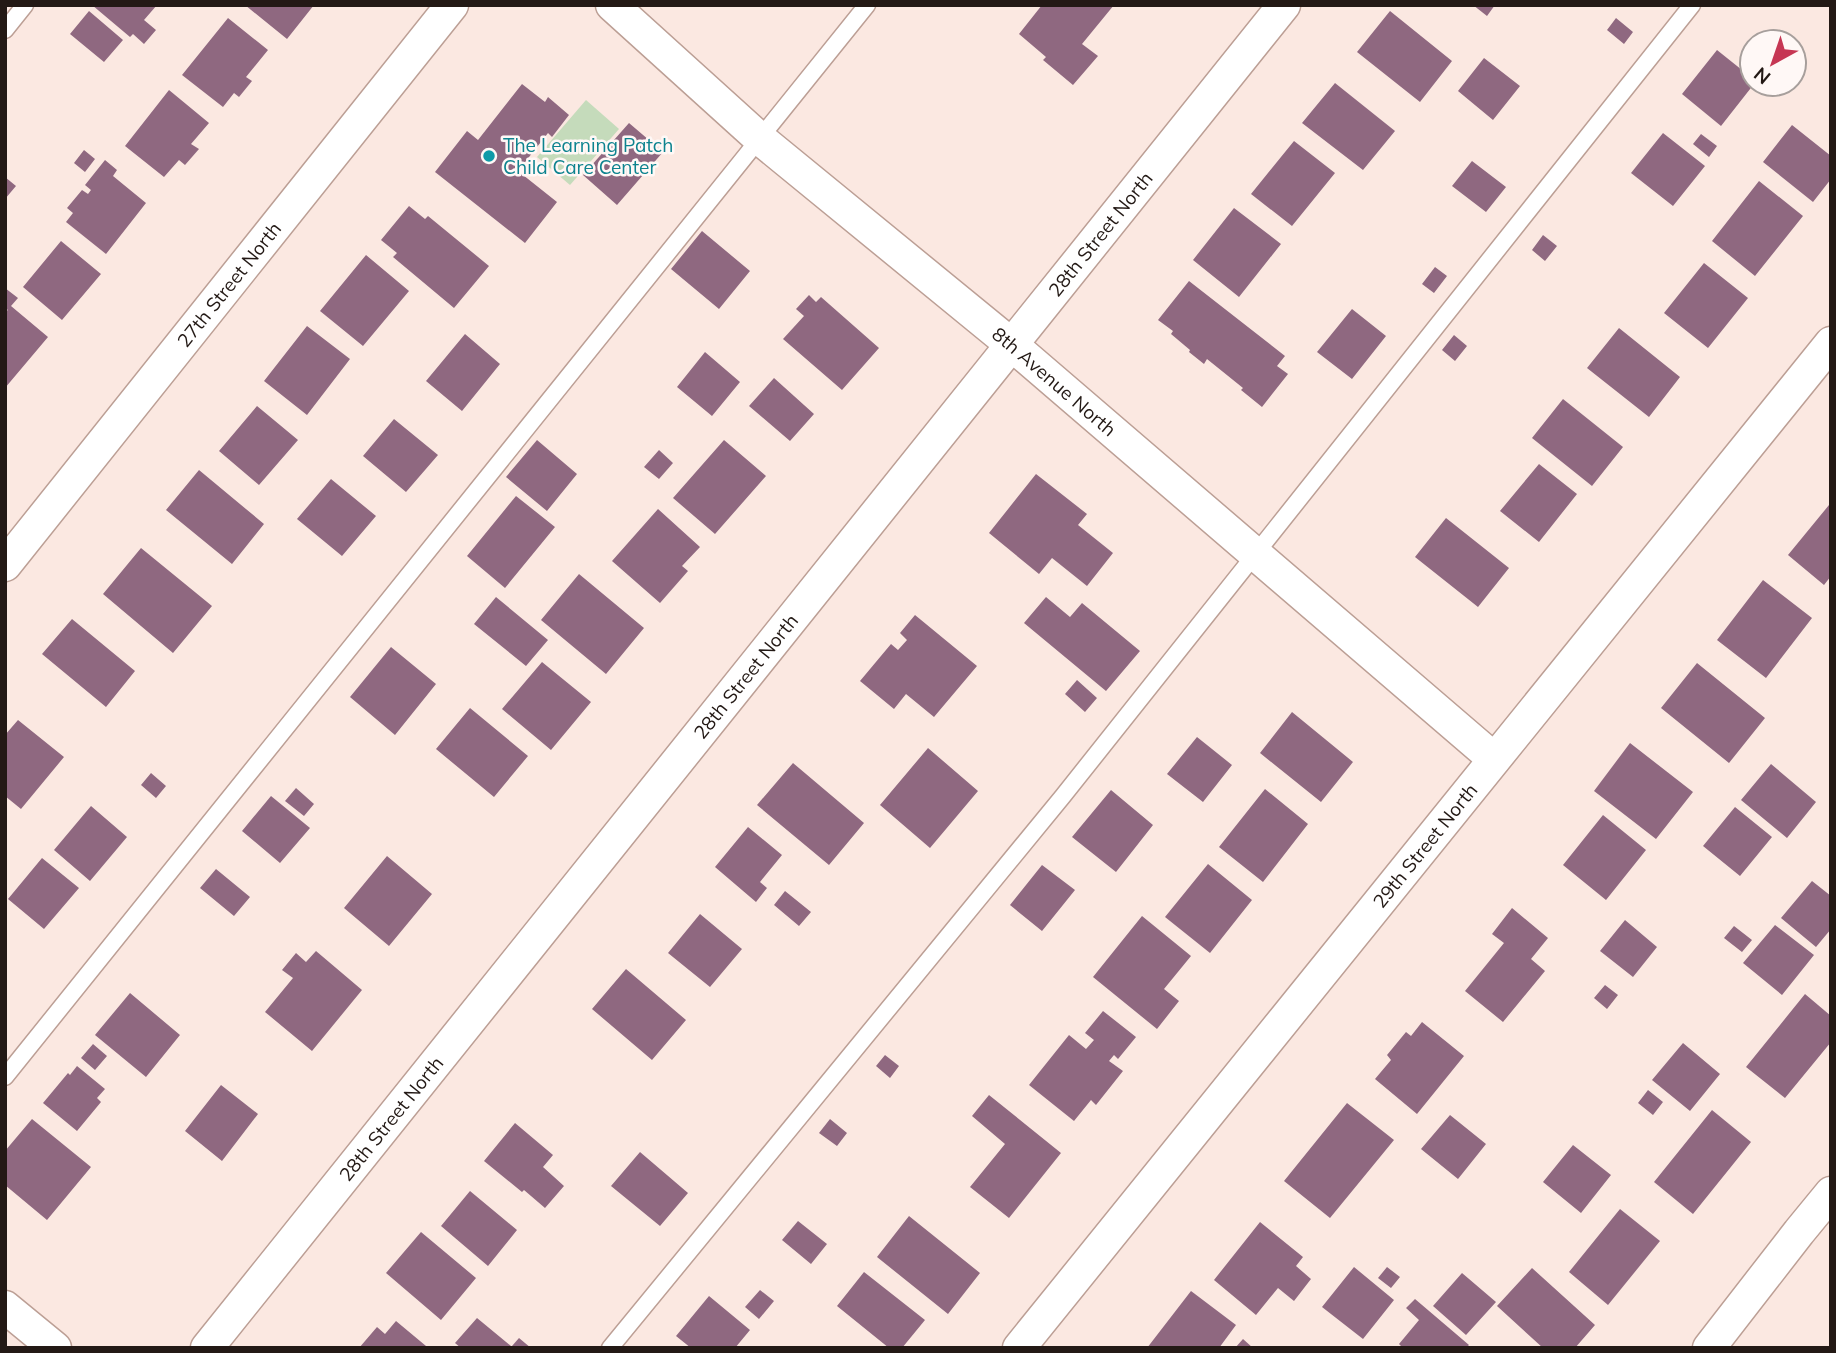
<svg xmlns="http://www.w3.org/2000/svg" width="1836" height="1353" viewBox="0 0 1836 1353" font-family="Mulish,sans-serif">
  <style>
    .green { fill: #c5dbbb }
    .building { fill: #8f6880 }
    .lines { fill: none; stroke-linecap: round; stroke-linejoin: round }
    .service-casing { stroke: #bc9f95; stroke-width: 19 }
    .minor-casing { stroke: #bc9f95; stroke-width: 35 }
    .service { stroke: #fff; stroke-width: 16 }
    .minor { stroke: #fff; stroke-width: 32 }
    .culture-dot { fill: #0f9aa8; stroke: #fff8f6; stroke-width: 2.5 }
    .labels { text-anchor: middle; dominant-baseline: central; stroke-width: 5; stroke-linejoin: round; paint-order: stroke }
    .culture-label { font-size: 19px; fill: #0d838f; stroke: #fff8f6; text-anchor: start }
    .street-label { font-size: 19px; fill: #231915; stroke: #fff8f6 }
  </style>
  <rect width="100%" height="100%" fill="#fbe8e1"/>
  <path class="green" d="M586 100 619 129 570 185 537 157Z"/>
  <path class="building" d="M92 5H157L144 20 156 30 144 44 133 34 130 37Z
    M245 5H314L287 39Z
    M1042 5H1114L1082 44 1098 56 1073 85 1043 60 1046 57 1019 34Z
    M1473 5H1495L1487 16Z
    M89 11 123 40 104 62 70 34Z
    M1390 11 1452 61 1420 102 1357 52Z
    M228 18 268 50 246 77 252 81 239 97 234 93 223 107 182 75Z
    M1616 18 1633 32 1624 44 1607 30Z
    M1717 50 1752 78V84H1754L1721 126 1682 94Z
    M1484 58 1520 86 1493 120 1458 91Z
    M1335 83 1395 131 1363 170 1302 123Z
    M522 84 545 102 548 97 569 115 552 137 548 133 518 171 557 202 525 243 435 172 467 131 478 140Z
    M169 90 209 123 191 144 199 149 185 165 179 160 164 177 125 146Z
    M629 123 663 152 617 205 583 175Z
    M1792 125 1831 156V179L1813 202 1763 162Z
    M1663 133 1705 166 1673 206 1631 173Z
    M1701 134 1717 146 1709 157 1693 144Z
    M1294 141 1335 173 1292 226 1251 194Z
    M84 150 95 159 85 172 74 163Z
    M105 160 117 170 113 176 146 203 106 254 66 222 73 213 67 208 82 190 88 194 91 190 85 185Z
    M1472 161 1506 187 1486 212 1452 186Z
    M5 177 16 186 5 199Z
    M1759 181 1803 216 1755 276 1712 241Z
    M409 206 425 219 428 216 489 266 454 308 393 257 397 253 381 240Z
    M1234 208 1281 244 1239 297 1193 260Z
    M702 231 750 271 719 309 671 269Z
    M1543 235 1557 246 1545 261 1532 250Z
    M61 241 101 274 62 320 23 287Z
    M366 255 409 291 363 346 320 311Z
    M1704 263 1748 298 1708 348 1664 313Z
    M1435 267 1447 276 1434 293 1422 284Z
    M1189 281 1285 356 1277 366 1288 374 1262 407 1241 390 1243 388 1207 359 1204 364 1189 352 1190 350 1171 334 1173 331 1158 320Z
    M5 288 18 298 11 306 48 337 5 388V312L8 310 5 308Z
    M809 295 816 302 821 297 879 348 842 390 783 339 804 316 796 309Z
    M1352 309 1386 336 1352 379 1317 352Z
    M307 326 350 359 307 415 264 381Z
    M1619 328 1680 377 1649 417 1587 368Z
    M465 334 500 364 462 411 426 381Z
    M1454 335 1467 346 1455 361 1442 350Z
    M705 352 740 382 712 416 677 387Z
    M774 378 814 414 790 441 749 406Z
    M1563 399 1623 447 1592 486 1532 438Z
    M257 406 298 440 259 485 219 451Z
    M394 419 438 455 406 492 363 456Z
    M537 440 577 474 547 511 506 477Z
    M724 440 766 476 715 534 673 498Z
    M659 450 673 463 659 479 644 467Z
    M1539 464 1577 494 1539 542 1500 511Z
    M199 470 264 524 232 564 166 510Z
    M1036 474 1087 514 1078 525 1113 553 1087 586 1052 558 1039 574 989 533Z
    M331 479 376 516 342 556 297 519Z
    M516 496 555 527 505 588 467 556Z
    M1829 505 1831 507V576L1824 585 1788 555Z
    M658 509 700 547 682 566 688 571 660 603 612 561Z
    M1446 518 1509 568 1478 607 1415 557Z
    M141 548 212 606 173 653 103 594Z
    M579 574 644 628 606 674 541 620Z
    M1763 580 1812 618 1766 678 1717 640Z
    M496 597 548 640 526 666 474 624Z
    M1046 597 1070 617 1082 603 1140 651 1106 691 1024 623Z
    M915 615 977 666 934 717 906 694 894 709 860 681 891 644 898 650 907 640 900 633Z
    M72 619 135 671 106 707 42 654Z
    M391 647 436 684 395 735 350 697Z
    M542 662 591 702 551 750 502 709Z
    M1697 663 1765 718 1729 763 1661 708Z
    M1077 680 1097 698 1085 712 1065 694Z
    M470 708 528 756 494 797 436 749Z
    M1292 712 1353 762 1321 802 1260 753Z
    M18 720 64 757 21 809 5 796V735Z
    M1197 737 1232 765 1203 802 1167 774Z
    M1630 743 1693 792 1656 839 1594 791Z
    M928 748 978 791 930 848 880 805Z
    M793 763 864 823 829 865 757 805Z
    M1771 764 1816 802 1787 838 1741 800Z
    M151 773 166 786 156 798 141 785Z
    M296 788 314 804 304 816 285 801Z
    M1265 789 1308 824 1263 882 1219 847Z
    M1111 790 1153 825 1116 872 1072 837Z
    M271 796 310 828 280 863 242 831Z
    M91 806 127 837 90 881 54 850Z
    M1735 807 1772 837 1740 876 1703 846Z
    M1603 815 1646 850 1606 900 1563 865Z
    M748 827 782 855 760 882 767 888 756 902 715 867Z
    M387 856 432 894 389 946 344 908Z
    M42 858 79 888 44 929 8 899Z
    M1208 864 1252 900 1210 953 1165 917Z
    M1042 865 1075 890 1042 931 1010 905Z
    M216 869 250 897 234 916 200 888Z
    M1812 881 1831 896V929L1816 947 1781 918Z
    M785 891 811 912 799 926 774 905Z
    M1512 908 1548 938 1531 959 1545 971 1503 1022 1465 991 1504 943 1492 934Z
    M700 914 742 949 710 987 668 953Z
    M1142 916 1191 956 1164 989 1179 1001 1157 1029 1093 977Z
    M1625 920 1657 947 1633 977 1600 951Z
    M1775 925 1814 955 1782 995 1743 963Z
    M1734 926 1752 940 1742 952 1724 938Z
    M316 951 362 990 312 1051 265 1012 293 978 282 970 296 953 306 962Z
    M626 969 686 1020 652 1060 592 1009Z
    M1605 985 1618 995 1607 1009 1594 998Z
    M130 993 180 1035 146 1077 95 1035Z
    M1805 994 1831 1016V1042L1785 1098 1746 1067Z
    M1103 1011 1136 1037 1118 1059 1114 1055 1109 1061 1123 1071 1096 1105 1091 1100 1074 1121 1029 1085 1069 1035 1086 1049 1094 1040 1085 1033Z
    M1422 1022 1464 1056 1417 1114 1375 1079 1391 1060 1387 1055 1406 1032 1411 1036Z
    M1683 1043 1720 1074 1690 1111 1652 1080Z
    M93 1044 107 1056 95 1070 81 1058Z
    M885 1055 899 1066 890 1078 876 1066Z
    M77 1066 105 1089 97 1098 101 1102 77 1131 43 1103 68 1073 70 1075Z
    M221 1085 258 1114 222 1161 185 1131Z
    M1648 1090 1663 1102 1653 1115 1638 1103Z
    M989 1095 1061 1153 1009 1218 970 1187 1005 1144 972 1116Z
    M1347 1103 1394 1140 1330 1218 1284 1181Z
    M1712 1110 1751 1142 1693 1214 1654 1182Z
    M1450 1115 1486 1144 1458 1179 1421 1149Z
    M32 1119 91 1167 47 1220 5 1185V1151Z
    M830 1119 847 1133 837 1146 819 1133Z
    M515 1123 553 1155 543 1167 564 1186 545 1208 524 1190 522 1192 484 1161Z
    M1573 1145 1611 1175 1581 1213 1543 1182Z
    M640 1152 688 1193 660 1226 611 1186Z
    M470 1191 517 1230 488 1266 441 1226Z
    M1620 1209 1660 1241 1608 1305 1569 1272Z
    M909 1216 980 1273 948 1314 877 1257Z
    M798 1221 827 1244 811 1264 782 1240Z
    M1260 1222 1303 1257 1296 1266 1311 1279 1294 1301 1278 1288 1256 1315 1214 1280Z
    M421 1232 476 1278 441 1320 386 1273Z
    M1354 1267 1394 1300 1363 1339 1322 1307Z
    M1387 1267 1400 1277 1391 1288 1378 1278Z
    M1532 1268 1595 1325 1575 1348H1543L1497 1306Z
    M864 1272 925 1320 902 1348H889L837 1306Z
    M1462 1273 1496 1302 1466 1335 1433 1306Z
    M760 1290 774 1301 759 1319 745 1307Z
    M1191 1291 1236 1325 1219 1348H1147Z
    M709 1296 750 1330 735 1348H691L676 1336Z
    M1415 1299 1469 1345 1466 1348H1403L1399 1344 1419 1320 1406 1308Z
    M477 1318 511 1346 510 1348H461L455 1343Z
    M396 1321 426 1346 425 1348H359L377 1327 385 1334Z
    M519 1338 531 1348H514L512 1346Z
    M1243 1339 1253 1348H1235Z"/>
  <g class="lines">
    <defs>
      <path id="service" d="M5 30 25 5
        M5 1077 867 5
        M610 1348 1063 796 1692 5"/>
      <g id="minor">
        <path id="s1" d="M612 5 759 138 1012 345 1494 759"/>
        <path id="s2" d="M5 565 452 5"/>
        <path d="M5 1307 55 1348"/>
        <path id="s3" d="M207 1348 1284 5"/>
        <path id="s4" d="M1019 1348 1831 343"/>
        <path d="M1709 1348 1799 1232 1831 1193"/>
      </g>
    </defs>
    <use href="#service" class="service-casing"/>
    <use href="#minor" class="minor-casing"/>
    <use href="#service" class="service"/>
    <use href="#minor" class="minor"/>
  </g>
  <circle class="culture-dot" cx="489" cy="156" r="7"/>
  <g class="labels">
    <g class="culture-label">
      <text x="503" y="145">The Learning Patch<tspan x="503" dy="22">Child Care Center</tspan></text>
    </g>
    <g class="street-label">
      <text stroke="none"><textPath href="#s3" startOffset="1428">28th Street North</textPath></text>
      <text stroke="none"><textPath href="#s2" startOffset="359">27th Street North</textPath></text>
      <text stroke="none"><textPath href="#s1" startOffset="581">8th Avenue North</textPath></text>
      <text stroke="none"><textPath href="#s3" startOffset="861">28th Street North</textPath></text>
      <text stroke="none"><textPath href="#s4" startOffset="646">29th Street North</textPath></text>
      <text stroke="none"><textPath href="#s3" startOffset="294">28th Street North</textPath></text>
    </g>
  </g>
  <rect width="1836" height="1353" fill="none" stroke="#231915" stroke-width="14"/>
  <g transform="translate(1773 63) rotate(220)"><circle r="33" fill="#fff8f6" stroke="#a79f9c" stroke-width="2"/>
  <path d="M0-5L12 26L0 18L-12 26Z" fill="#c63653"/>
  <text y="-10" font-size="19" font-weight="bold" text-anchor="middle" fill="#231915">N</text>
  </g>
</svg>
